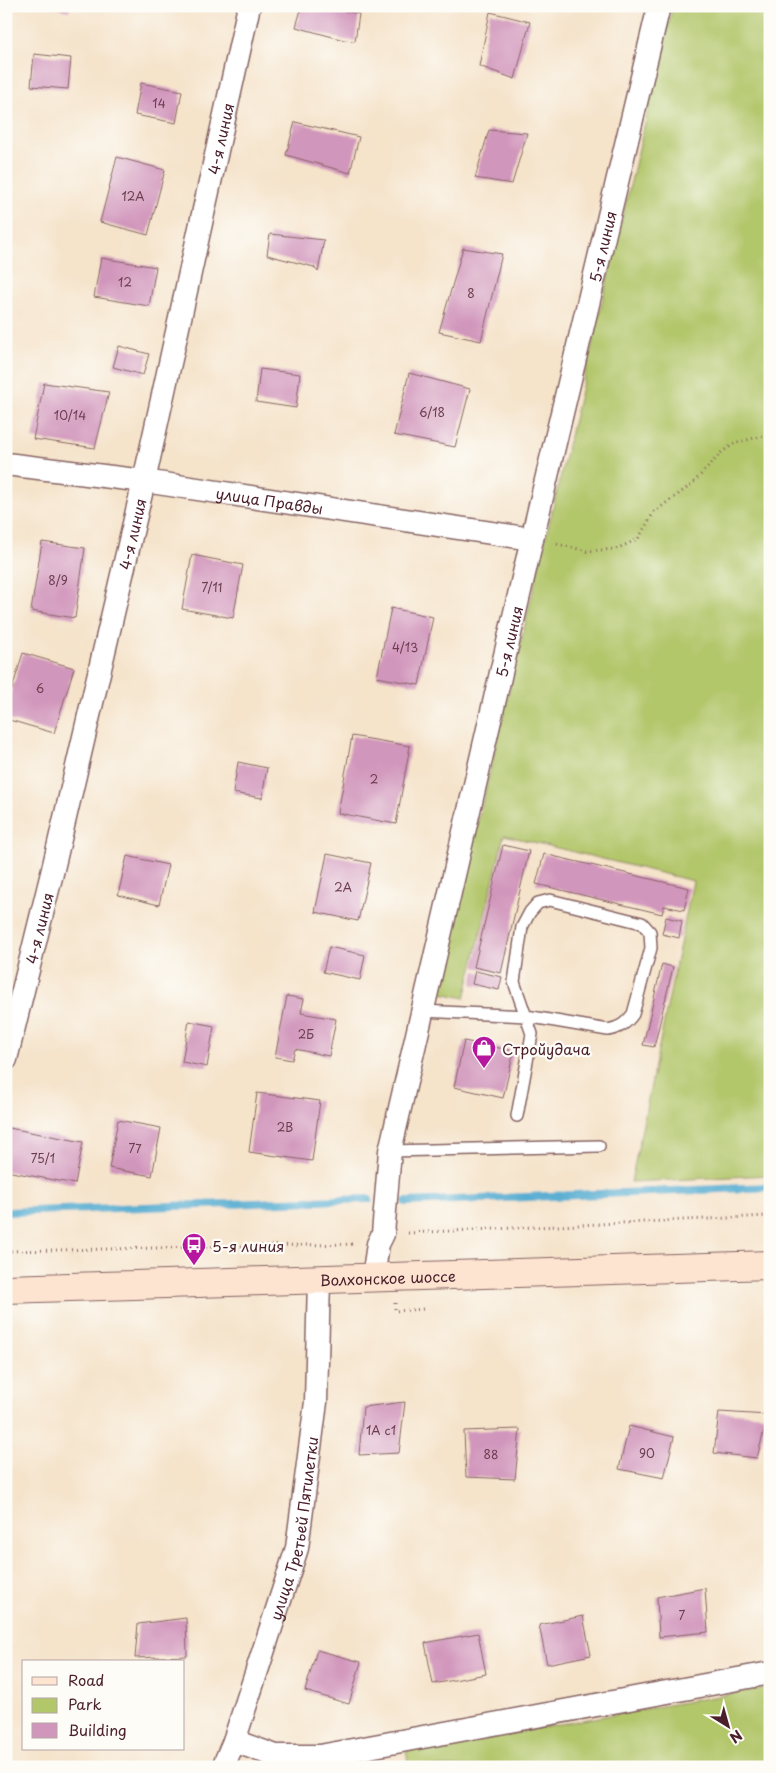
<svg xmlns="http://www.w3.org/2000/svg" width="776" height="1773" viewBox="0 0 776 1773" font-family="'Playpen Sans',sans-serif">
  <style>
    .green { fill: #b2c66a; stroke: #7e724a }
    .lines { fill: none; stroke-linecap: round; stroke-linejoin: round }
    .stream { stroke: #53abd0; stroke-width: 8 }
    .building { fill: #d196bc }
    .service-casing { stroke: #866463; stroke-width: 14 }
    .minor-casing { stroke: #866463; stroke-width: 25 }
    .secondary-casing { stroke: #866463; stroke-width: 30 }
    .path { stroke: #866463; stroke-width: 3; stroke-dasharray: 1 4; stroke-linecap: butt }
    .service { stroke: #fff; stroke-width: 11 }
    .minor { stroke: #fff; stroke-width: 22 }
    .secondary { stroke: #fde4d1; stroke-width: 28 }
    .labels { text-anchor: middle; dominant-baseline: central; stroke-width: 4.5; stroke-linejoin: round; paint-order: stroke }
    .number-label { font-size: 12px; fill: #6c3d4f }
    .street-label { font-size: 15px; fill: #4a1f2b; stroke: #fdfcf7 }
    .poi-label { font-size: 15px; fill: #4a1f2b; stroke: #fdfcf7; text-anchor: start }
  </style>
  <rect width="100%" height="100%" fill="#fdfcf7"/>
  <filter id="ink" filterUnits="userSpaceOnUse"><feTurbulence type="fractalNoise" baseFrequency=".02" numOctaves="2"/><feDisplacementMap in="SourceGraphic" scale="10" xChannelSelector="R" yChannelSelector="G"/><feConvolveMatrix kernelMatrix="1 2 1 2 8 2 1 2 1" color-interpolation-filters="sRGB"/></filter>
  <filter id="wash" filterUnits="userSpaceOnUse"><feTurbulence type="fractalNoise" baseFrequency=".0096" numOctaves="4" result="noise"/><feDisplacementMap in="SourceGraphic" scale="20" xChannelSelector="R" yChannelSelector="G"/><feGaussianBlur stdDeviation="1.12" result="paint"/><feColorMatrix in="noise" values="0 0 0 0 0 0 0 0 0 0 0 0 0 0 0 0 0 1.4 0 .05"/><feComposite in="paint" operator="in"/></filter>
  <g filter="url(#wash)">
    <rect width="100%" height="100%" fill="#f5e3ca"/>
    <path class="green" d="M673 6H770V1175L631 1182 693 881 504 835 465 998 437 992Z
      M770 1687V1764L756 1767H409L406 1751Z"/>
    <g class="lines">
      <path class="stream" d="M406 1202 770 1187
        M6 1212 369 1199"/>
    </g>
    <g id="blocks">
      <path class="building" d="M46 6H70L69 11Z
        M158 6H176L175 11Z
        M302 6H321L359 14 355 41 344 40 296 27Z
        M490 12 530 22 515 79 479 66Z
        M34 54 71 58 68 89 31 86Z
        M141 83 182 91 176 123 135 115Z
        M295 122 359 137 350 173 286 155Z
        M489 130 527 133 512 184 475 178Z
        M117 157 165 170 148 235 100 222Z
        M270 234 324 240 318 272 314 267 267 255Z
        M463 248 502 254 481 341 439 332Z
        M101 258 156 267 149 306 94 297Z
        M119 346 149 354 143 375 113 367Z
        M260 369 300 374 296 408 256 402Z
        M409 373 470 389 455 447 394 435Z
        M44 383 109 392 95 448 33 439Z
        M42 542 85 548 75 618 31 611Z
        M192 555 243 565 233 618 182 609Z
        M391 608 433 617 419 685 377 677Z
        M23 653 74 668 54 733 6 719V709Z
        M352 736 410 746 396 824 338 813Z
        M238 762 267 768 262 798 233 793Z
        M503 845 529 851 501 973 474 967Z
        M327 854 371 863 358 921 315 912Z
        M544 854 689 888 684 910 664 906 662 914 536 884Z
        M127 856 168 865 159 905 118 895Z
        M666 917 682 921 679 938 662 934Z
        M329 947 365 955 360 980 323 972Z
        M662 964 673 967 654 1047 643 1045Z
        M475 971 502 977 499 990 472 984Z
        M287 996 304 999 301 1013 336 1019 329 1056 295 1049 292 1060 275 1057Z
        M189 1021 214 1026 207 1067 182 1062Z
        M464 1041 514 1051 503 1098 454 1087Z
        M257 1093 320 1101 312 1161 249 1152Z
        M118 1120 161 1128 152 1176 109 1168Z
        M9 1128 83 1142 75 1184 6 1171V1145Z
        M405 1402 399 1453 359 1455 363 1407Z
        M719 1412 768 1415 757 1458 714 1453Z
        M629 1426 674 1437 664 1478 619 1469Z
        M520 1429 515 1479 466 1477 464 1431Z
        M705 1588 708 1632 659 1637 657 1597Z
        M583 1616 591 1655 547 1664 539 1625Z
        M186 1618 187 1656 135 1658 138 1624Z
        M478 1633 486 1674 433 1684 425 1643Z
        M317 1650 361 1662 349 1704 305 1691Z"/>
    </g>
  </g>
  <g filter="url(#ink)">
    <use href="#blocks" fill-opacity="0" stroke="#866463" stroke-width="1"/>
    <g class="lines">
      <defs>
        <path id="service" d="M422 1011 526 1016 608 1030C619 1028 626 1024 633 1014L651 948 650 932 642 923 550 900 538 903 530 912 522 927 514 982 532 1034 517 1116
          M390 1151 599 1146"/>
        <g id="minor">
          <path id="s1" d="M6 464 144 481 532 539"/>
          <path id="s2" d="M6 1059 53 869 144 481 249 6"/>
          <path id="s3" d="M373 1278 378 1244 383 1234 390 1151 532 539 659 6"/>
          <path d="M234 1741 276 1756H320L770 1673"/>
          <path id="s4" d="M223 1767 234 1741 297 1548 316 1402 319 1279"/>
        </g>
        <g id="secondary">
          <path id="s5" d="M6 1289 770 1265"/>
        </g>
      </defs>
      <use href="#service" class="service-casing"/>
      <use href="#minor" class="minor-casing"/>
      <use href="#secondary" class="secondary-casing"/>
      <path class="path" d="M557 544 587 551 616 549 638 539 654 512 691 485 722 452 735 443 770 434
        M408 1233 770 1216
        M6 1251 354 1244
        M395 1303V1311L424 1309"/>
      <use href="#service" class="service"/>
      <use href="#minor" class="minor"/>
      <use href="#secondary" class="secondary"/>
    </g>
  </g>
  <defs>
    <symbol id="shop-pin" viewBox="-11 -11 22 30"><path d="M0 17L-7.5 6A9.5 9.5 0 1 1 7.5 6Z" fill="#b5179e" stroke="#fdfcf7"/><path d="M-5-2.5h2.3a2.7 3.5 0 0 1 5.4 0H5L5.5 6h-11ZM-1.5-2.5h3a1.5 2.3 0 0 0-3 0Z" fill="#fff"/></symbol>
    <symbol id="bus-pin" viewBox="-11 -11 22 30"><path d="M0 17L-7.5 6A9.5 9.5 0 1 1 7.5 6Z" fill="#b5179e" stroke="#fdfcf7"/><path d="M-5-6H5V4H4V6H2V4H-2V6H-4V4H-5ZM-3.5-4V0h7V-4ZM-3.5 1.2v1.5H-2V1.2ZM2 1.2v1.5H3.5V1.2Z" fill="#fff"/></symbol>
  </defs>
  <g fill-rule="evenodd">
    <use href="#shop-pin" x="470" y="1034" width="28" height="38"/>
    <use href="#bus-pin" x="180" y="1231" width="28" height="38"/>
  </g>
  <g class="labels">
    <g class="number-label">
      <text x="159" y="103">14</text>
      <text x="133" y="196">12А</text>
      <text x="125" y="282">12</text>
      <text x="471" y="293">8</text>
      <text x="432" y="412">6/18</text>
      <text x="70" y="415">10/14</text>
      <text x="58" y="580">8/9</text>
      <text x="212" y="587">7/11</text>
      <text x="405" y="647">4/13</text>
      <text x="40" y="688">6</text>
      <text x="374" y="779">2</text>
      <text x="343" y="887">2А</text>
      <text x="306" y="1034">2Б</text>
      <text x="285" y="1127">2В</text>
      <text x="135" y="1148">77</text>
      <text x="43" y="1158">75/1</text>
      <text x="381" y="1430">1А с1</text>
      <text x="647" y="1453">90</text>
      <text x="491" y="1454">88</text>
      <text x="682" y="1615">7</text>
    </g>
    <g class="street-label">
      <text stroke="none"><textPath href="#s2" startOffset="945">4-я линия</textPath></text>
      <text stroke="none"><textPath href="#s3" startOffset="1058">5-я линия</textPath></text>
      <text stroke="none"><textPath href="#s1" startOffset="266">улица Правды</textPath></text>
      <text stroke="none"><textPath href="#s2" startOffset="540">4-я линия</textPath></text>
      <text stroke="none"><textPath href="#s3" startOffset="652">5-я линия</textPath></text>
      <text stroke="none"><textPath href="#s2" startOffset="135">4-я линия</textPath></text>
      <text stroke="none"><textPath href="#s5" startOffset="382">Волхонское шоссе</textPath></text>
      <text stroke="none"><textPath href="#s4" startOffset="250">улица Третьей Пятилетки</textPath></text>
    </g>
    <g class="poi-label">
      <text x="502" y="1048">Стройудача</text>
      <text x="212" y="1245">5-я линия</text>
    </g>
  </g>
  <rect width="776" height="1773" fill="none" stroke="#fdfcf7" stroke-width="25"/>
  <rect x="22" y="1660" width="162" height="90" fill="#fdfcf7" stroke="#b5a4a5"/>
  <rect x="32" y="1677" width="25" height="8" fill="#fde4d1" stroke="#b5a4a5"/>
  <text x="68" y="1686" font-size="15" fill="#4a1f2b">Road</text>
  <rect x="32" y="1698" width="25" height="15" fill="#b2c66a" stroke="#b5a4a5"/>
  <text x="68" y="1710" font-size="15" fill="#4a1f2b">Park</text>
  <rect x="32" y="1723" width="25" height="15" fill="#d196bc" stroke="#b5a4a5"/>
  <text x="68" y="1736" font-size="15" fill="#4a1f2b">Building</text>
  <g transform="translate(728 1726) rotate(143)" stroke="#fdfcf7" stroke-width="4" paint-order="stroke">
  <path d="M0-4L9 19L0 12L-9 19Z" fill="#4a1f2b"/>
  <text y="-8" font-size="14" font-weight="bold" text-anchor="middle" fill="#4a1f2b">N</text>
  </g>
</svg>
